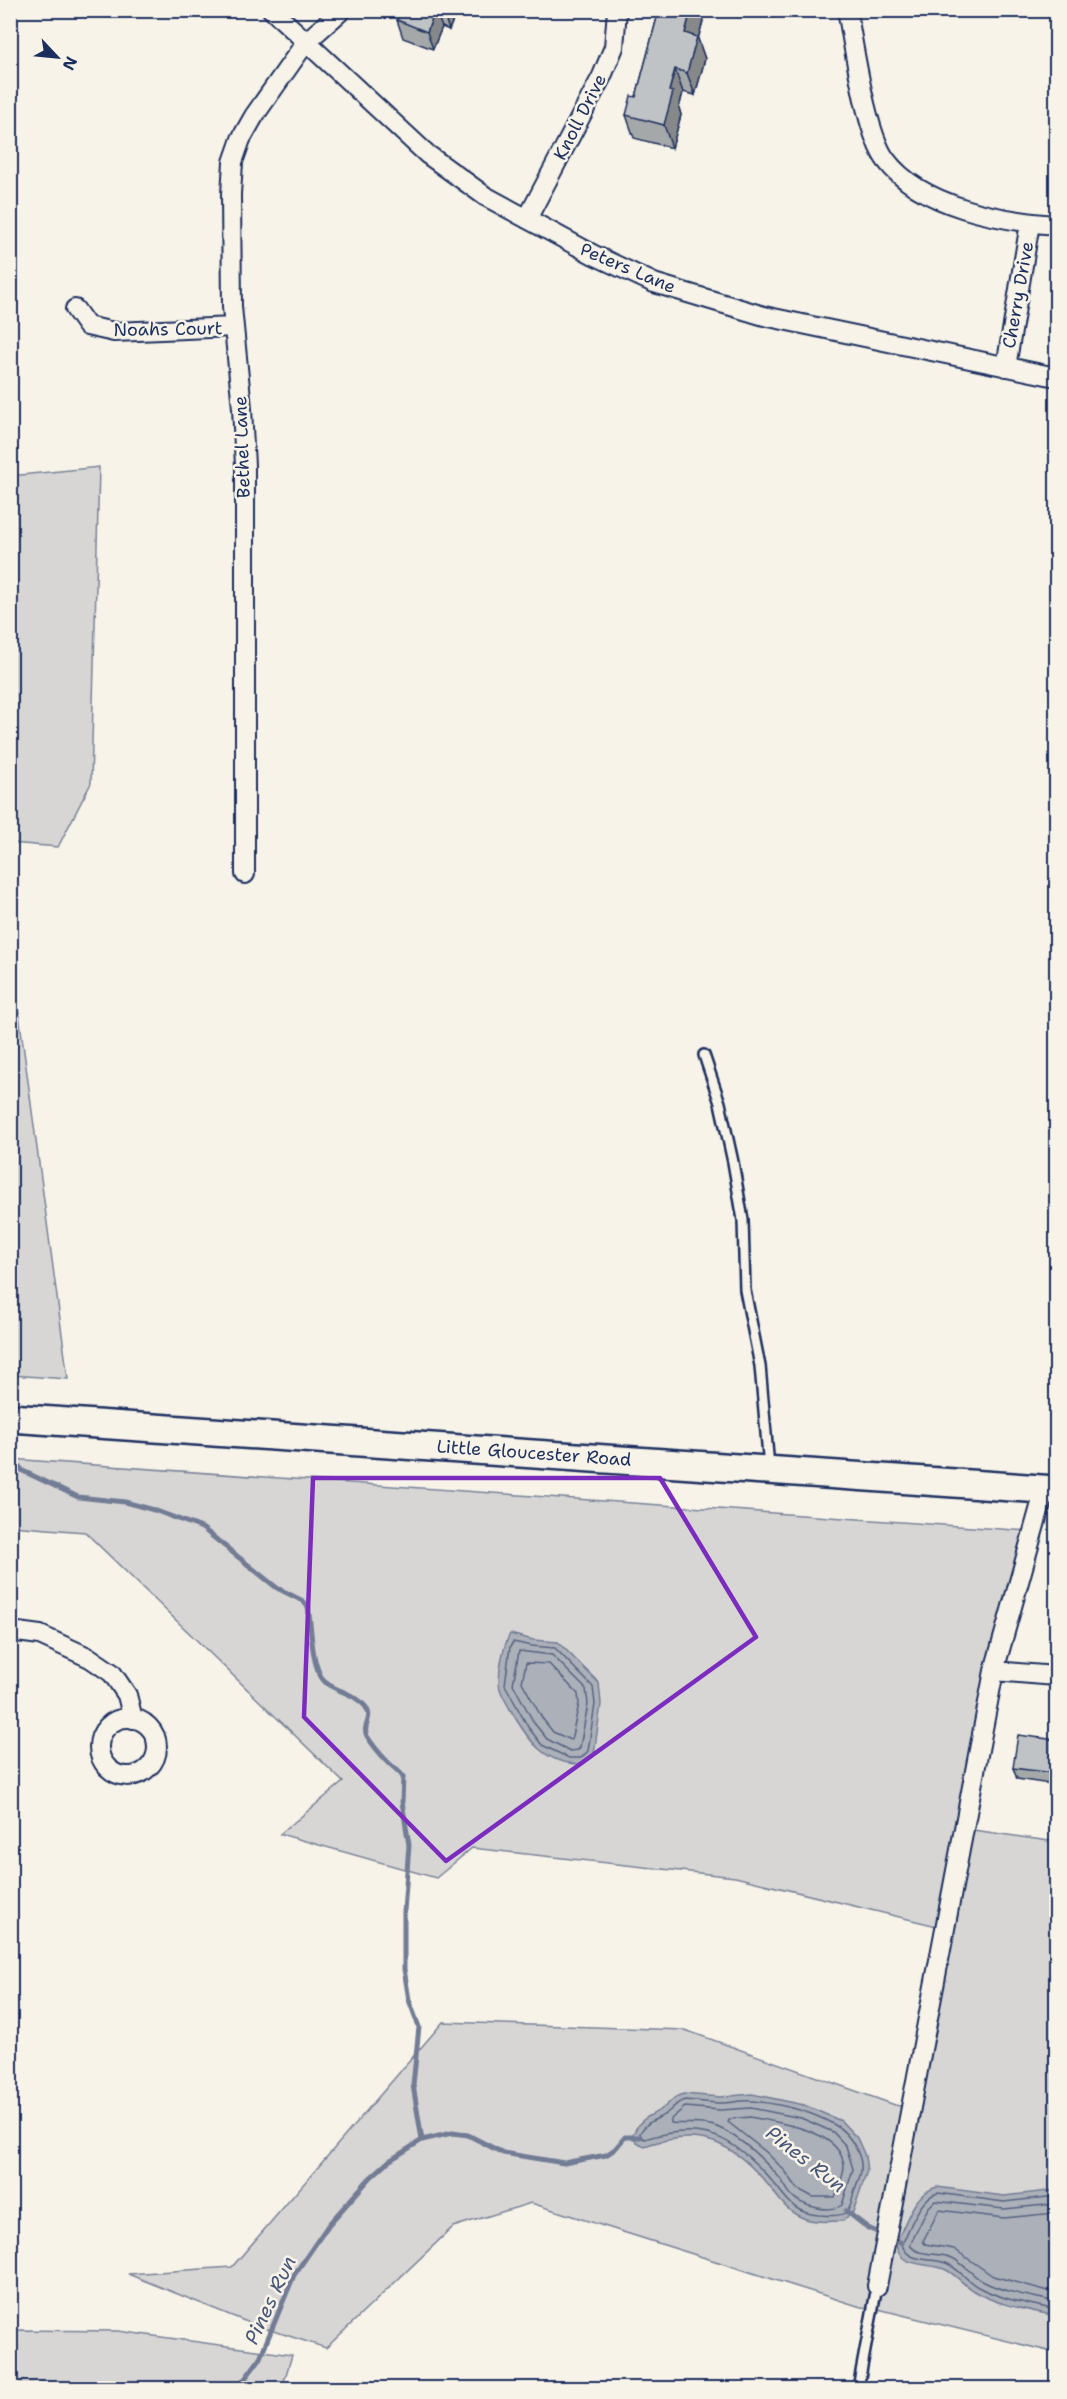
<svg xmlns="http://www.w3.org/2000/svg" width="1067" height="2399" viewBox="0 0 1067 2399" font-family="'Shantell Sans',sans-serif">
  <style>
    .green { fill: #d7d6d4; stroke: #798299; stroke-width: 1.5 }
    .water { fill: #acb0b9; stroke: #727c95; stroke-width: 1.5 }
    .lines { fill: none; stroke-linecap: round; stroke-linejoin: round }
    .shore { stroke: #556382; stroke-width: 1.5 }
    .stream { stroke: #727c95; stroke-width: 5 }
    .lane-casing { stroke: #1b2f5e; stroke-width: 14 }
    .street-casing { stroke: #1b2f5e; stroke-width: 22 }
    .secondary-casing { stroke: #1b2f5e; stroke-width: 32 }
    .lane { stroke: #f7f3e8; stroke-width: 9 }
    .street { stroke: #f7f3e8; stroke-width: 18 }
    .secondary { stroke: #f7f3e8; stroke-width: 27 }
    .wall { fill: #a5a8a9; stroke: #1b2f5e; stroke-width: 1.5 }
    .shaded-wall { fill: #86888a; stroke: #1b2f5e; stroke-width: 1.5 }
    .building { fill: #c0c3c5; stroke: #1b2f5e; stroke-width: 1.5 }
    .marked { fill: none; stroke: #7b2cbf; stroke-width: 4.5; stroke-linejoin: round }
    .labels { text-anchor: middle; dominant-baseline: central; stroke-width: 5; stroke-linejoin: round; paint-order: stroke }
    .street-label { font-size: 18px; fill: #1b2f5e; stroke: #f7f3e8 }
    .water-label { font-size: 20px; font-style: italic; fill: #465679; stroke: #f7f3e8 }
  </style>
  <rect width="100%" height="100%" fill="#f7f3e8"/>
  <filter id="ink" filterUnits="userSpaceOnUse"><feTurbulence type="fractalNoise" baseFrequency=".0167" numOctaves="2"/><feDisplacementMap in="SourceGraphic" scale="12" xChannelSelector="R" yChannelSelector="G"/><feConvolveMatrix kernelMatrix="1 2 1 2 8 2 1 2 1" color-interpolation-filters="sRGB"/></filter>
  <g filter="url(#ink)">
    <path class="green" d="M99 467 91 783 58 847 11 843V476Z
      M10 955H11L68 1379 11 1375Z
      M10 1459 1029 1531 967 1829 1056 1842V2353L878 2309 861 2307 531 2203 453 2227 326 2348 252 2324 128 2274 232 2267 443 2022 685 2030 895 2105 915 2109 945 1928 735 1877 472 1848 436 1878 280 1834 343 1782 85 1532 11 1526Z
      M11 2330 118 2331 292 2355 282 2388H11Z"/>
    <path class="water" d="M510 1634 533 1640 558 1642 599 1683 601 1704 594 1754 583 1764C544 1765 528 1740 510 1709 506 1702 499 1691 499 1684 499 1668 503 1647 510 1634Z
      M684 2094 720 2097 752 2094 804 2105 841 2121 857 2138 865 2156 867 2171 853 2212 843 2221C831 2221 817 2223 806 2219 787 2213 780 2200 769 2186 732 2141 700 2127 644 2146L636 2142 633 2134C642 2116 648 2118 663 2108 671 2102 673 2096 684 2094Z
      M937 2187 1004 2196 1056 2190V2316C1030 2310 1001 2306 977 2293 964 2287 957 2274 944 2269 927 2262 898 2269 896 2243 906 2223 914 2192 937 2187Z"/>
    <g class="lines">
      <path class="shore" d="M513 1642 532 1646 555 1648 593 1687 595 1704 588 1751 581 1758H569L542 1745 528 1727 505 1685 510 1647Z
        M519 1651 552 1655 586 1689 588 1704 580 1747 578 1750 570 1751 547 1739 534 1723 513 1684Z
        M526 1663 549 1664 578 1694 579 1704 571 1740 553 1732 542 1718 522 1682Z
        M685 2100C697 2101 709 2103 721 2103 731 2103 742 2100 753 2101 780 2104 811 2111 835 2125 849 2133 863 2154 861 2171 860 2178 856 2185 854 2192 852 2199 851 2208 845 2213 839 2217 825 2215 818 2215 791 2212 788 2199 772 2181 733 2136 703 2121 645 2139L641 2137 640 2133C647 2120 658 2120 668 2112 675 2107 676 2102 685 2100Z
        M685 2107 720 2110 751 2108 801 2118 833 2132 846 2146 853 2169 842 2205C829 2214 801 2206 791 2195 786 2189 783 2181 778 2176 761 2157 740 2137 717 2127 702 2121 686 2125 671 2123V2119Z
        M750 2117C777 2123 841 2129 844 2166 844 2175 838 2189 835 2197H813L798 2189 785 2171 766 2152 728 2122 730 2119Z
        M1056 2196 1004 2202 938 2193C921 2196 909 2229 902 2245 909 2264 931 2257 946 2263 960 2269 967 2282 980 2288 1003 2300 1032 2304 1056 2310
        M1056 2204 1004 2209 935 2201 928 2208 910 2245C918 2257 937 2252 950 2257 963 2262 971 2275 984 2282 1006 2293 1033 2296 1056 2302
        M1056 2213 1004 2218 939 2210 923 2241 925 2244 954 2249 993 2276 1056 2293"/>
      <path class="stream" d="M10 1388 12 1410
        M13 1425 16 1463 23 1471 78 1497 125 1502 154 1510 202 1528 277 1588 303 1601 308 1607C312 1627 310 1674 329 1685 341 1692 356 1695 365 1706 375 1719 361 1725 367 1736 372 1744 380 1754 387 1761 392 1767 399 1770 403 1777L402 1802 409 1845 404 1911V1969L409 2000 419 2027 413 2085 422 2140
        M846 2211 868 2228 902 2243
        M238 2388 259 2360 294 2275 329 2224 370 2178 389 2161 422 2140 452 2133 468 2135 503 2153 564 2163 606 2155 615 2149 625 2137H640"/>
      <defs>
        <path id="lane" d="M704 1055 720 1103 733 1162 743 1220 745 1290 760 1366 769 1467
          M858 2388 877 2286"/>
        <path id="street" d="M272 10 427 154 485 196 594 255 654 283 764 316 1056 377
          M847 10C854 46 866 134 886 160 921 207 1002 221 1056 225
          M527 219 602 76 614 47 617 10
          M75 309 87 326 114 332 234 327
          M1006 367 1030 223
          M245 874V466L242 408 232 307 231 194 233 162 241 139 254 116 306 42 342 10
          M10 1631 40 1635 90 1658 112 1673 127 1695 133 1719
          M994 1671 1056 1676
          M99 1747a29 29 0 1 1 58 0a29 29 0 1 1-58 0Z
          M877 2286 994 1671 1045 1489"/>
        <path id="secondary" d="M10 1418 1056 1490"/>
      </defs>
      <use href="#lane" class="lane-casing"/>
      <use href="#street" class="street-casing"/>
      <use href="#secondary" class="secondary-casing"/>
      <use href="#lane" class="lane"/>
      <use href="#street" class="street"/>
      <use href="#secondary" class="secondary"/>
    </g>
    <path class="wall" d="M401 10H457L449 30 442 27 433 49 403 38 397 20Z
      M659 10H699L703 21 698 39 705 59 695 95 683 92 679 108 681 115 672 148 634 138 626 115 636 97Z
      M1056 1740V1785L1017 1779 1013 1768Z"/>
    <path class="shaded-wall" d="M435 10 442 27 433 49 427 32Z
      M444 10H457L449 30 443 12Z
      M691 10H699L703 21 698 39 705 59 695 95 687 73 685 33Z
      M675 69 683 92 679 108 681 115 672 148 664 125 669 91Z
      M1056 1748V1783L1053 1773Z"/>
    <path class="building" d="M401 10H435L427 32 397 20Z
      M659 10H691L685 33 697 37 687 73 675 69 669 91 673 92 664 125 626 115 631 96 636 97Z
      M1018 1735 1056 1740V1748L1053 1773 1013 1768Z"/>
  </g>
  <path class="marked" d="M313 1478H660L756 1637 446 1861 304 1717Z"/>
  <g class="labels">
    <g class="street-label">
      <text transform="translate(580 117) rotate(-63)">Knoll Drive</text>
      <text transform="translate(628 268) rotate(23)">Peters Lane</text>
      <text transform="translate(1018 295) rotate(-80)">Cherry Drive</text>
      <text transform="translate(168 329) rotate(-1)">Noahs Court</text>
      <text transform="translate(242 447) rotate(-92)">Bethel Lane</text>
      <text transform="translate(534 1453) rotate(4)">Little Gloucester Road</text>
    </g>
    <g class="water-label">
      <text transform="translate(806 2159) rotate(38)">Pines Run</text>
      <text transform="translate(270 2300) rotate(-65)">Pines Run</text>
    </g>
  </g>
  <rect width="1067" height="2399" fill="none" stroke="#f7f3e8" stroke-width="36"/>
  <rect x="18" y="18" width="1031" height="2363" fill="none" stroke="#1b2f5e" stroke-width="2" filter="url(#ink)"/>
  <g transform="translate(57 57) rotate(116)" stroke="#f7f3e8" stroke-width="4.5" paint-order="stroke">
  <path d="M0-4.5L10 22L0 15L-10 22Z" fill="#1b2f5e"/>
  <text y="-9" font-size="16" font-weight="bold" text-anchor="middle" fill="#1b2f5e">N</text>
  </g>
</svg>
